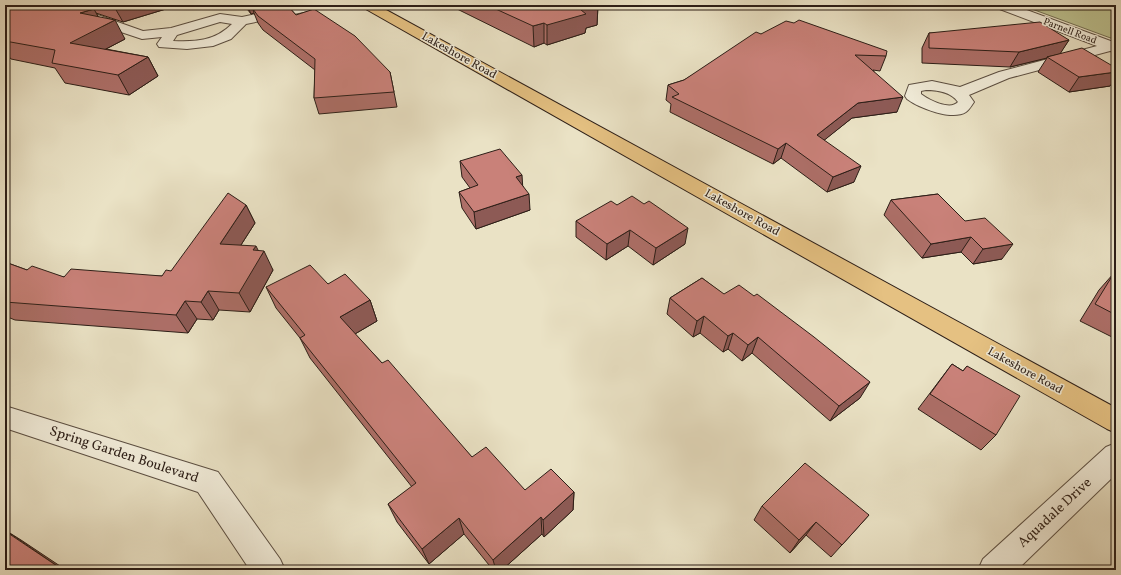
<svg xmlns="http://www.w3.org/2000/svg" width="1121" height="575" viewBox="0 0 1121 575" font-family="Vollkorn,serif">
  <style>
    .green { fill: #bdc290; stroke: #747054 }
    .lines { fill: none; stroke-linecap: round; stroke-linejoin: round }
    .minor-casing { stroke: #5c4f42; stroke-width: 2 }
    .major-casing { stroke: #2c1e17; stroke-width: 2 }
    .minor { fill: #f1ecd9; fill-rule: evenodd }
    .major { fill: #e5c182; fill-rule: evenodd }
    .wall { fill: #ad6f68; stroke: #2c1e17 }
    .shaded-wall { fill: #8d5a55; stroke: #2c1e17 }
    .building { fill: #c98179; stroke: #2c1e17 }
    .labels { text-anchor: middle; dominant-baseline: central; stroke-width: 3; stroke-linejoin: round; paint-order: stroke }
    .far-street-label { font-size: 10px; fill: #2c1e17; stroke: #f1ecd9 }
    .street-label { font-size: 12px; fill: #2c1e17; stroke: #f1ecd9 }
    .near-street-label { font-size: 14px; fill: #2c1e17; stroke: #f1ecd9 }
  </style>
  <rect width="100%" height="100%" fill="#eae2c5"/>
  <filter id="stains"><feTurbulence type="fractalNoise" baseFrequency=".005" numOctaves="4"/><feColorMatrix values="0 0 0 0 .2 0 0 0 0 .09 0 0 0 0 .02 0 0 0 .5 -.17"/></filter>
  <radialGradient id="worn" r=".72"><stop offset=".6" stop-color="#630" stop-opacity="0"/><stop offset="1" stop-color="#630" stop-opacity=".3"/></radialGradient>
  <path class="green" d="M1021 5H1116V40Z"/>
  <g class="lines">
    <defs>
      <path id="minor" d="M38 5H59L95 14 143 31 171 28 220 14 242 17 300 5H324L318 9 246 24 231 39 213 46 187 49 159 47 157 44 162 37 142 39 85 20 40 8ZM220 22 232 24C215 41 196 42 173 41L177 35Z
        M995 5H1013L1116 43V52L1110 51 1009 78 969 95 974 102C972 105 969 110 966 112 952 121 919 108 907 99L905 96 909 85 932 81 960 87 999 72 1097 46 997 8ZM926 90C938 90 951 92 958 102 950 111 929 100 921 94V91Z
        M5 406 218 472 280 559 285 570H250L198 492 5 428Z
        M1116 443V474L1017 570H978L983 559 1106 447Z"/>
      <path id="major" d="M362 5H377L1116 408V433L1107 429 364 8Z"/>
    </defs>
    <use href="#minor" class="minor-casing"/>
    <use href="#major" class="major-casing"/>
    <use href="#minor" class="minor"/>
    <use href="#major" class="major"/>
  </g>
  <path class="wall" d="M5 5H179L123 22 96 13 98 16 125 39 106 49 148 57 158 76 129 95 65 83 55 68 11 59 6 53 5 52Z
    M244 5H287L296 15 390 72 397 107 319 114 314 98 315 70 263 30 258 23 254 13 251 14Z
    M449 5H598L597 25 586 28 585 33 547 45 544 43 534 47Z
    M929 33 1069 40 1060 53 1116 68V78L1110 86 1069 92 1038 72 1047 58 1010 67 922 63V48Z
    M761 34 886 56 880 71 873 70 897 112 852 118 824 140 854 182 827 192 781 158 773 164 670 112 671 104 666 100 668 85 684 80Z
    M460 161 523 186 530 210 476 229 462 208 459 192 470 188 462 177Z
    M938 194 1002 259 973 264 961 252 922 258 884 215 891 200Z
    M246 205 255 223 241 245 259 251 273 270 250 312 219 310 213 320 197 319 188 333 15 320 5 316V262L27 270 64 277 162 276 171 271Z
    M617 205 685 244 653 265 628 246 606 260 576 237V221Z
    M1114 273 1116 274V339L1080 321 1099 290Z
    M702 278 860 398 830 421 752 353 742 361 728 349 723 352 700 333 693 337 667 314 670 298Z
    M328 284 370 300 377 321 355 334 382 363 472 457 525 490 574 492 573 510 544 537 542 534 502 570H493L464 534 429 564 397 522 388 504 412 487 310 358 300 338 276 308 266 287Z
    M952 364 963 371 967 366 996 435 981 450 918 409Z
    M762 506 869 515 831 557 806 535 790 553 754 520Z"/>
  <path class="shaded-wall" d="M125 5H179L123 22 115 8Z
    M247 5H281L253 9 254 13 251 14Z
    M598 5 597 25 586 28 585 33 547 45V25L581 10Z
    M94 9 103 26 115 20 125 39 81 62 70 43 80 13Z
    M544 23V43L534 47 533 26Z
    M1069 40 1060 54 1047 57V58L1010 67 1019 52Z
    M148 57 158 76 129 95 118 75Z
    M1116 72V78L1110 86 1069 92 1079 77Z
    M903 97 897 112 852 118 812 150 817 135 858 103Z
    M786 143 781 158 773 164 778 149Z
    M861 166 854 182 827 192 833 177Z
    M522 175 523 191 516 177Z
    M529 194 530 210 476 229 474 212Z
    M246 205 255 223 230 262 220 244Z
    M688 228 685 244 653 265 656 248Z
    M630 230 628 246 606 260 607 244Z
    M971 237 961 252 922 258 931 244Z
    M1013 244 1002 259 973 264 983 249Z
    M256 246 261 256 264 251 273 270 250 312 239 293 253 250Z
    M208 291 219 310 213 320 201 302Z
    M370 300 377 321 348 338 340 317Z
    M185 301 197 319 188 333 176 315Z
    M704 316 700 333 693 337 697 321Z
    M733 333 728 349 723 352 728 336Z
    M758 337 752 353 742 361 748 345Z
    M870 382 860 398 830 421 839 406Z
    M574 492 573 510 544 537 543 520Z
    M541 517 542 534 502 570H496L493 560Z
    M459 518 464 534 429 564 422 549Z
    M816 522 806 535 790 553 799 540Z
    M5 530 21 540 66 570H63Z"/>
  <path class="building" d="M5 5H79L94 9 80 13 115 20 70 43 148 57 118 75 52 63 55 50 5 41Z
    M107 5H125L115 8Z
    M271 5H287L296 15 314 9 355 36 390 72 394 92 314 98 315 59 258 16 253 9Z
    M487 5H598L581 10 586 14 547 25 544 23 533 26Z
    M799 20 887 51 886 56 855 55 903 97 858 103 817 135 861 166 833 177 786 143 778 149 672 97 679 94 668 85 684 80 756 32 761 34 786 21 794 23Z
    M1040 22 1069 40 1019 52 929 48V33Z
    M1082 48 1116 68V72L1079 77 1047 57Z
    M500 149 522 175 516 177 529 194 474 212 459 192 478 185 460 161Z
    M228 193 246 205 220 244 256 246 253 250 264 251 239 293 208 291 201 302 185 301 176 315 5 302V262L27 270 32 266 64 277 71 269 162 276 166 270 171 271Z
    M938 194 965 221 985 218 1013 244 983 249 971 237 931 244 891 200Z
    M632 196 644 204 649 201 688 228 656 248 630 230 607 244 576 221 611 201 617 205Z
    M310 265 328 284 345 274 370 300 340 317 382 363 388 360 472 457 486 447 525 490 551 469 574 492 543 520 541 517 493 560 459 518 422 549 388 504 416 483 300 338 305 335 266 287Z
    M1114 273 1116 274V315L1095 304Z
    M702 278 724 294 739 285 754 296 757 294 814 337 870 382 839 406 758 337 748 345 733 333 728 336 704 316 697 321 670 298Z
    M952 364 963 371 967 366 1020 396 996 435 930 394Z
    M805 463 869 515 842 545 816 522 799 540 762 506Z
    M5 531 63 570H5Z"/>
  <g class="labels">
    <g class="far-street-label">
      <text transform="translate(1070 31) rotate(21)">Parnell Road</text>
    </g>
    <g class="street-label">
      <text transform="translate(459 56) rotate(29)">Lakeshore Road</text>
      <text transform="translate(742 213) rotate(29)">Lakeshore Road</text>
      <text transform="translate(1025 371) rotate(29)">Lakeshore Road</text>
    </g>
    <g class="near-street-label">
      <text transform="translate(124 455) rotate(18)">Spring Garden Boulevard</text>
      <text transform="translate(1055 513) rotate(-43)">Aquadale Drive</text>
    </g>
  </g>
  <rect width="1121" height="575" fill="none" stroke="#eae2c5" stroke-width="20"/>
  <rect x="6" y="6" width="1109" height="563" fill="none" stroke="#2c1e17" stroke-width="2"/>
  <rect x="10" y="10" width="1101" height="555" fill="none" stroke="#2c1e17"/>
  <rect width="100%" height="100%" filter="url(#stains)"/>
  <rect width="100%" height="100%" fill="url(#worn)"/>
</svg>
